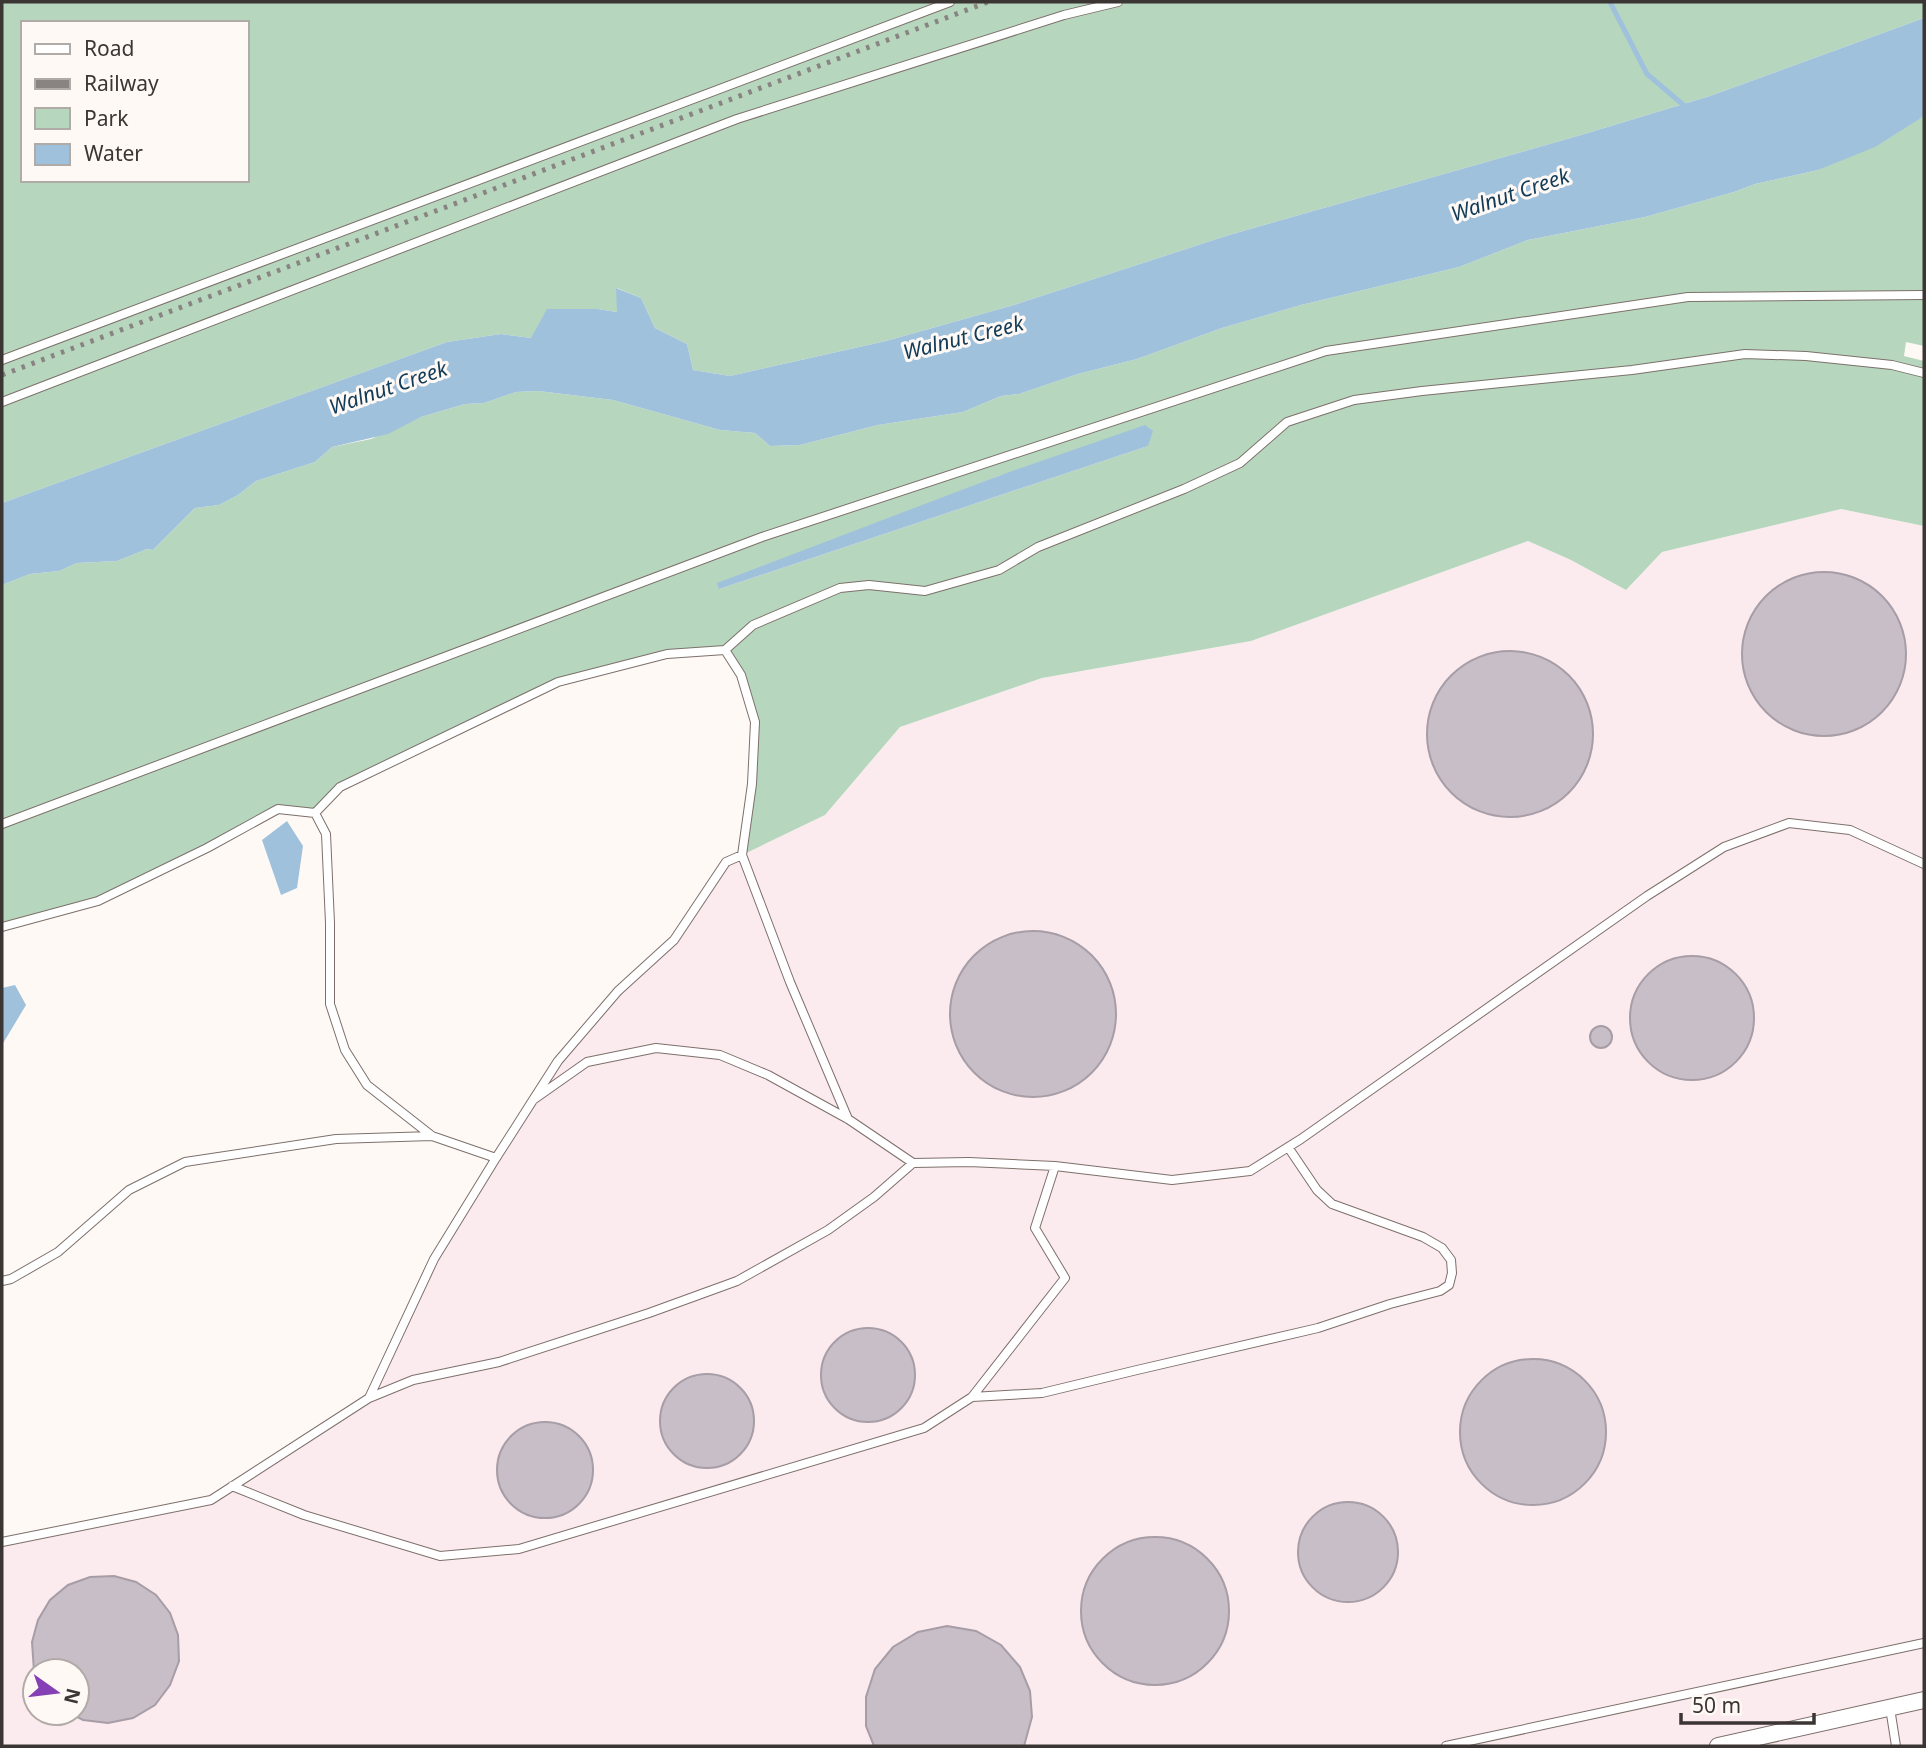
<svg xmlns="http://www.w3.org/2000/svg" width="1926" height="1748" viewBox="0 0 1926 1748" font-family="'Noto Sans',sans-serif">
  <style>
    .industrial { fill: #fcebee; fill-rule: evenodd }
    .green { fill: #b6d7be; fill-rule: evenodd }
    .water { fill: #9fc1dc }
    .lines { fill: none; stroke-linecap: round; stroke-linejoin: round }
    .stream { stroke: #9fc1dc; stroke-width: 5 }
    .building { fill: #c8bec7; stroke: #a79da6; stroke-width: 2 }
    .service-casing { stroke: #7d706b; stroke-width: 10 }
    .minor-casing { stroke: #7d706b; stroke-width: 18 }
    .service { stroke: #fff; stroke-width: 8 }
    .minor { stroke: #fff; stroke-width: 16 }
    .rail { stroke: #898381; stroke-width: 5; stroke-dasharray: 3.5 7; stroke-linecap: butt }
    .labels { text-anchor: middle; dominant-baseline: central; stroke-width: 6; stroke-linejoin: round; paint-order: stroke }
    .water-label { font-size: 21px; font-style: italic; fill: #123b57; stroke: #fff9f6 }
  </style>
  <rect width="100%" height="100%" fill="#fff9f6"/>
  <path class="industrial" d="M1841 509 1924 526V1746H2V1542L211 1500 369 1398 434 1259 558 1061 618 991 674 940 726 862 825 815 900 727 1042 678 1251 641 1528 541 1571 560 1626 590 1662 552ZM35 1671H77V1713H35Z"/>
  <path class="green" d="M2 2H1924V18L1710 96 1581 135 1229 235 1014 305 886 341 730 376 693 370 687 344 655 328 641 298 617 288V312L598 309 531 338 501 334 447 342 2 503ZM23 23H247V180H23Z
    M1924 116V346L1906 342 1904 356 1924 361V526L1841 509 1662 552 1626 590 1571 560 1528 541 1251 641 1042 678 900 727 825 815 742 855 755 722 741 675 725 650 667 654 558 682 340 787 315 813 278 809 98 901 2 927V585L30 574 59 571 77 563 117 561 147 549 153 550 195 508 219 505 238 495 256 481 315 462 332 447 371 439 421 417 465 404 484 403 516 392 538 391 613 400 720 430 755 433 770 446 800 445 878 425 963 412 1001 396 1019 394 1078 374 1137 359 1222 328 1301 305 1459 267 1528 240 1645 217 1734 192 1755 184 1818 170ZM1148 446 719 589 1001 475Z"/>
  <path class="water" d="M1924 18V116L1875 147 1818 170 1755 184 1734 192 1645 217 1528 240 1459 267 1301 305 1222 328 1137 359 1078 374 1019 394 1001 396 963 412 878 425 800 445 770 446 755 433 720 430 613 400 538 391 516 392 484 403 465 404 421 417 388 434 332 447 315 462 256 481 238 495 219 505 195 508 153 550 147 549 117 561 77 563 59 571 30 574 2 585V503L447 342 501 334 531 338 547 309H598L617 312 616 288 641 298 655 328 687 344 693 370 730 376 886 341 1014 305 1229 235 1581 135 1710 96Z
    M1145 425 1153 431 1148 446 719 589 717 583 1001 475Z
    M287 821 303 846 297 888 281 895 262 840Z
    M15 985 26 1005 2 1045V988Z"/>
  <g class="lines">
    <path class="stream" d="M1610 2 1647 74 1687 108"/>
  </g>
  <path class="building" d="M1742 654a82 82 0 1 1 164 0a82 82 0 1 1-164 0Z
    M1427 734a83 83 0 1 1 166 0a83 83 0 1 1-166 0Z
    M950 1014a83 83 0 1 1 166 0a83 83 0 1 1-166 0Z
    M1630 1018a62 62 0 1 1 124 0a62 62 0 1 1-124 0Z
    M1590 1037a11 11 0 1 1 22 0a11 11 0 1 1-22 0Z
    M821 1375a47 47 0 1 1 94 0a47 47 0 1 1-94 0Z
    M1460 1432a73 73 0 1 1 146 0a73 73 0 1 1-146 0Z
    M660 1421a47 47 0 1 1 94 0a47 47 0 1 1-94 0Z
    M497 1470a48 48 0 1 1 96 0a48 48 0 1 1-96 0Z
    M1298 1552a50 50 0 1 1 100 0a50 50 0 1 1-100 0Z
    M1081 1611a74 74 0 1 1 148 0a74 74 0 1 1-148 0Z
    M114 1576 136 1582 156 1595 170 1613 178 1635 179 1661 170 1685 155 1705 133 1718 108 1723 83 1720 77 1717V1671H34L32 1642 38 1620 50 1600 68 1585 90 1577Z
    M947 1626 976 1631 1001 1645 1020 1667 1030 1691 1032 1717 1024 1746H874L866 1726V1697L875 1669 893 1647 918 1632Z"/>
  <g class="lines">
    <defs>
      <path id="service" d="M2 360 950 2
        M2 402 737 119 1064 15 1118 2
        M725 650 741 675 755 722 752 784 742 855
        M315 813 326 834 330 923V1004L345 1050 367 1085 432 1136
        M2 824 762 537 1326 351 1688 297 1924 295
        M2 927 98 901 207 848 278 809 315 813 340 787 558 682 667 654 725 650 753 625 840 588 869 585 925 591 999 570 1038 547 1184 489 1240 463 1287 422 1354 400 1422 391 1632 370 1745 354 1806 356 1892 365 1924 373
        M533 1100 558 1061 618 991 674 940 726 862 742 855 790 982 848 1119
        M496 1158 533 1100 587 1062 656 1048 720 1055 768 1075 848 1119 913 1163
        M2 1281 11 1279 58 1252 129 1190 185 1162 336 1139 432 1136 496 1158 434 1259 369 1398 211 1500 2 1542
        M972 1397 1042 1393 1137 1370 1318 1328 1390 1304 1440 1291 1449 1285 1452 1273 1451 1260 1442 1248 1423 1237 1332 1204 1317 1190 1288 1147
        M369 1398 413 1380 499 1362 649 1313 737 1281 828 1230 874 1197 913 1163 969 1162 1055 1166 1172 1180 1250 1171 1301 1139 1647 896 1724 847 1789 823 1850 830 1924 864
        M232 1486 304 1515 440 1556 519 1549 924 1428 972 1397 1065 1278 1035 1228 1055 1166
        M1890 1708 1896 1746
        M1446 1746 1924 1643"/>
      <path id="minor" d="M1718 1746 1924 1700"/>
    </defs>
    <use href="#service" class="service-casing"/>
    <use href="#minor" class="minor-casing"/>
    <use href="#service" class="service"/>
    <use href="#minor" class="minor"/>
    <path class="rail" d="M2 375 988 2"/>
  </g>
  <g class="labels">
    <g class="water-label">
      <text transform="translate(1510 194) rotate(-19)">Walnut Creek</text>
      <text transform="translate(963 337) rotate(-14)">Walnut Creek</text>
      <text transform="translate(388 387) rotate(-19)">Walnut Creek</text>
    </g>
  </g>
  <rect width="1926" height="1748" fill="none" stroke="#3b3533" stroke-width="7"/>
  <rect x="21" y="21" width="228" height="161" fill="#fff9f6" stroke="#b1aba8" stroke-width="2"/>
  <rect x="35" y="44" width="35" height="10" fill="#ffffff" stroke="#b1aba8" stroke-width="2"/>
  <text x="84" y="56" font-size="21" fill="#3b3533">Road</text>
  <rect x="35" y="79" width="35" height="10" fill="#898381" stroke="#b1aba8" stroke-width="2"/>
  <text x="84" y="91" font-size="21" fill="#3b3533">Railway</text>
  <rect x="35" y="108" width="35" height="21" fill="#b6d7be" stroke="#b1aba8" stroke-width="2"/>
  <text x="84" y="126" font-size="21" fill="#3b3533">Park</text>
  <rect x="35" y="144" width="35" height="21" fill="#9fc1dc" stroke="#b1aba8" stroke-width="2"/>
  <text x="84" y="161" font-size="21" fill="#3b3533">Water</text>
  <g transform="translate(56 1692) rotate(104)"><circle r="33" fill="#fff9f6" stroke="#b1aba8" stroke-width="2"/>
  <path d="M0-5L12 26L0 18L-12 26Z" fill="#8440b4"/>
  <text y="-10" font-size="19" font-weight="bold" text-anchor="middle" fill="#3b3533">N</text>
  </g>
  <path d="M1681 1713v10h133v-10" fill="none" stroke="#3b3533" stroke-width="3.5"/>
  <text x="1692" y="1713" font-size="21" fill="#3b3533" stroke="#fff9f6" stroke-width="5" paint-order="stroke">50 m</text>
</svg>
